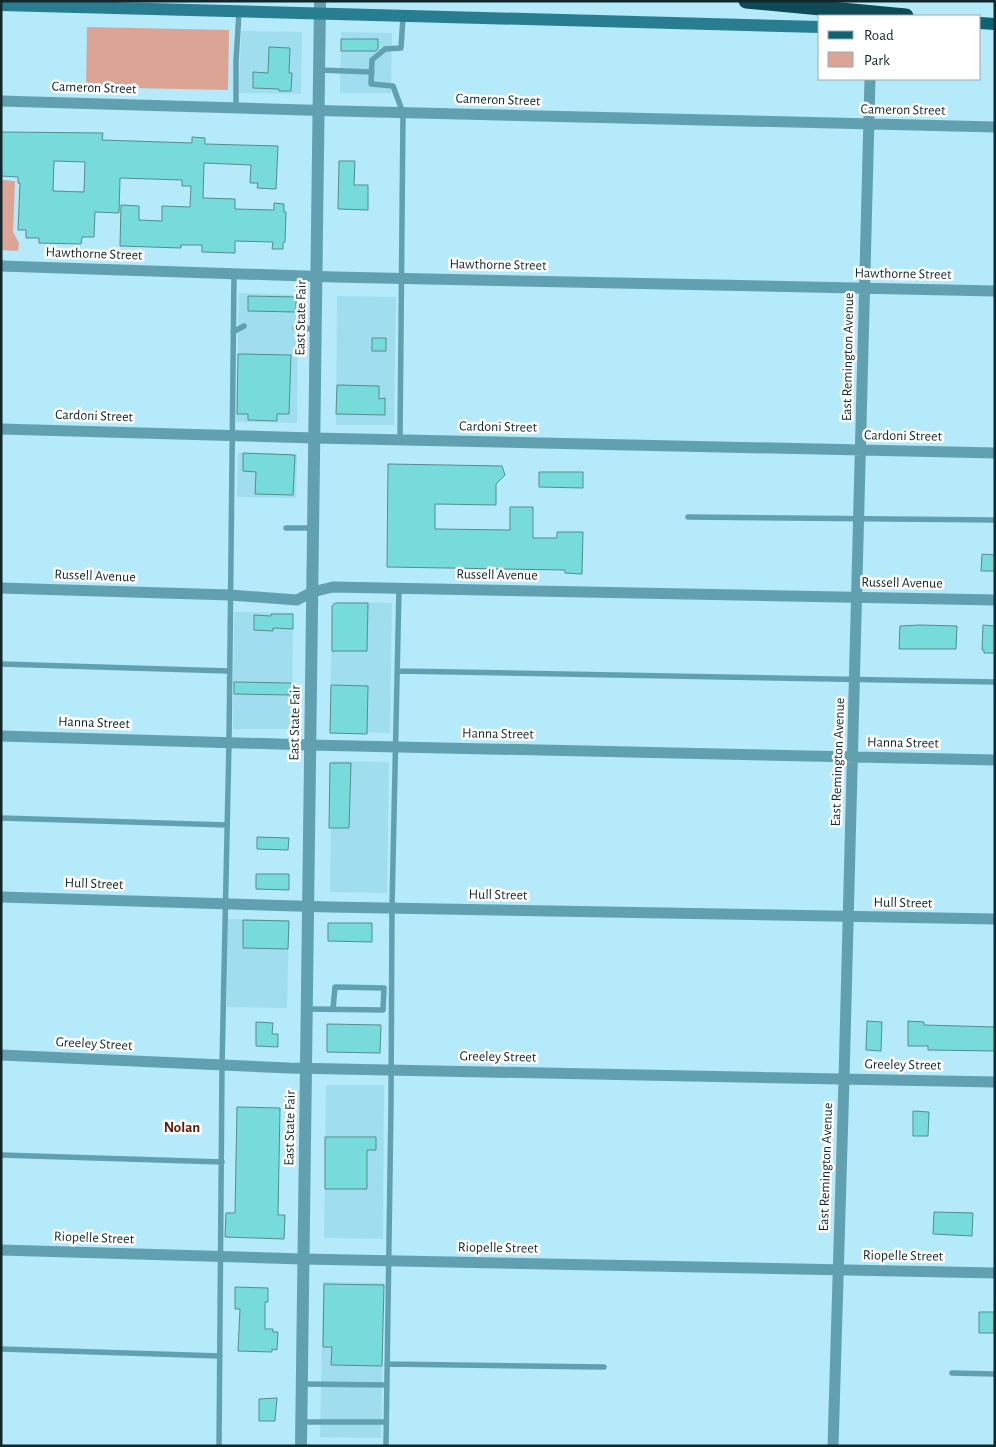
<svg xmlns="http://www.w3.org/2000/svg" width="996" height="1447" viewBox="0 0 996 1447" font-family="'Alegreya Sans',sans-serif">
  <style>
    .built { fill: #9fddef }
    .green { fill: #dca494 }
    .building { fill: #77dadb; stroke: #568d8d; fill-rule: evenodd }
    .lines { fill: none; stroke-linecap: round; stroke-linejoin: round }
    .service { stroke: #61a0b0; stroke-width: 5.5 }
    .minor { stroke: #61a0b0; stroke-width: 11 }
    .tertiary { stroke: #61a0b0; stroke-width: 12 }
    .secondary { stroke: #297d90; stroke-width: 12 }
    .primary { stroke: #0d6274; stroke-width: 12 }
    .motorway { stroke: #0f4a58; stroke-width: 15 }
    .labels { text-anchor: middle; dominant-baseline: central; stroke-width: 5; stroke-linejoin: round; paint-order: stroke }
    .street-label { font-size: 14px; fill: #11272c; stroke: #fff }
    .neighbourhood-label { font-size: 15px; font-weight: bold; fill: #5d1c08; stroke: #fff }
  </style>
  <rect width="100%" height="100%" fill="#b4eaf9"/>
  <path class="built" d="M241 31 302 32 301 94 239 93Z
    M341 32 392 33 391 93H340Z
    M239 293 298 295 297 423 236 422Z
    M337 296 396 297 394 425H336Z
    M238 453 297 454 296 498 237 497Z
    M332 602 392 603 390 733 330 732Z
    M234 612 293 613 292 729H233Z
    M332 761 389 762 387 893 330 892Z
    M228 919 289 920 287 1008 227 1007Z
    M326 1085H384L383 1239 324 1238Z
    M323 1282 384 1283 381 1438 320 1437Z"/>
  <path class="green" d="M87 27 229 30 228 90 86 87Z
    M1 180 15 181 13 232 19 243 18 251 1 250Z"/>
  <path class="building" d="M341 39H378V48L376 51H341Z
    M269 47 290 48 289 73H292L291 91H279V89L253 88V72L268 73Z
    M1 132 103 133 102 140 192 143V137L205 138V144L278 146 276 189 257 188 258 183H250L251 165 204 163 203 198 235 199V209L274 210V203L284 204V212H286L285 242 283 243V249H272L273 242 235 241V253L202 252V245H181V248L120 246 121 205 139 206V220L162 221V206L190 207 191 186H182V180L120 178 119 213 95 212 94 237H82L81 244 39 243V238H26V230H18L20 183H18V177L1 176ZM54 161 85 162 84 192 53 191Z
    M339 161H355L354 185H368V210L338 209Z
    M248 296 296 297V312L248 311Z
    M372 338H386V351H372Z
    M238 354 291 355 289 414H277V421L248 420V414H237Z
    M337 385 379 386V399L385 398V415L336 414Z
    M243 453 295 455 293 495 255 494 256 472 243 471Z
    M388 464 502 466 505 475 496 484V505L435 504V529L510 530V507H533V538H557V532H583L582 574 565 573V570L387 567Z
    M539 472H583V488L539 487Z
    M982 554 995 555V571H981Z
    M336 603H368L367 651H332V606Z
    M271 614H293V629L273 628V631L254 630V615L271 616Z
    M920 625 957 626 956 649H899L900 626Z
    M983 625 995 626V653H984V650H982Z
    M234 682 291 683V695L234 694Z
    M331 685 368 686 367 734 330 733Z
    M330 763H351L349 828H329Z
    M257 837 289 838 288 850 257 849Z
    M256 874H289V890L256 889Z
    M243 920 289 921 288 949 243 948Z
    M328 923H372V942L328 941Z
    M867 1021 882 1022 881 1051 866 1050Z
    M908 1021 924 1022V1025L995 1027V1051L928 1050V1046H908Z
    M256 1022 273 1023 272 1034H278V1047L256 1046Z
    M327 1024 381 1025 380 1053 327 1052Z
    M237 1107 280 1108 278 1215H285L284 1239 225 1237 226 1213H235Z
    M913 1111 929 1112 928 1136H913Z
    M325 1137H376V1150H367V1189H325Z
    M934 1212 973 1213 972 1236 933 1234Z
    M324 1284 384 1285 382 1366 331 1365 332 1347H323Z
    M235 1287 268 1288V1302H265V1329H273V1332H278L277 1350 272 1349V1352L238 1351 240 1309H235Z
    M979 1312H994V1333H979Z
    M277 1398 275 1421H259V1399Z"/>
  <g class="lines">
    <path class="service" d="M319 70 372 72
      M236 108V61L239 12
      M295 328 316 329
      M233 332 244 326
      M400 440 403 113 393 86 371 84 372 60 385 49 401 48 403 17
      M688 517 995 520
      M286 528H313
      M1 664 229 671
      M398 671 995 682
      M1 818 227 825
      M307 1009 383 1010 384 988 335 987 333 1009
      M1 1155 222 1162
      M1 1349 220 1356
      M387 1364 604 1367
      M952 1373 995 1374
      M301 1384 387 1385
      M301 1422H386
      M219 1446 222 1066 229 742 234 274
      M386 1446 391 1104 392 907 399 588"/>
    <path class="minor" d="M1 101 338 111 995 127
      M1 266 334 277 995 291
      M1 429 314 438 995 453
      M1 588 230 595 297 600 312 592 333 587 995 600
      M1 736 310 745 995 760
      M1 897 330 907 995 919
      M1 1055 289 1068 995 1082
      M1 1250 303 1259 995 1273
      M833 1446 844 1079 870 79"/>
    <path class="tertiary" d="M301 1446 320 1"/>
    <path class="secondary" d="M1 5 820 27"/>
    <path class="primary" d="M980 23 995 24"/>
    <path class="motorway" d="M746 1 906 16"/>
  </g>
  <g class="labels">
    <g class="street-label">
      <text transform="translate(94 88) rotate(2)">Cameron Street</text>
      <text transform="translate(498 100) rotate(2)">Cameron Street</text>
      <text transform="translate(903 110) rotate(1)">Cameron Street</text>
      <text transform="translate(94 254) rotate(2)">Hawthorne Street</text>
      <text transform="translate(498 265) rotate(1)">Hawthorne Street</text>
      <text transform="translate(903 274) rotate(1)">Hawthorne Street</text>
      <text transform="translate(301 318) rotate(-89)">East State Fair</text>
      <text transform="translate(848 357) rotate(-89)">East Remington Avenue</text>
      <text transform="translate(94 416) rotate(2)">Cardoni Street</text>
      <text transform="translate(498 427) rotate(1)">Cardoni Street</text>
      <text transform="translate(903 436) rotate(1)">Cardoni Street</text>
      <text transform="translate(497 575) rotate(1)">Russell Avenue</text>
      <text transform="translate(95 576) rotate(2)">Russell Avenue</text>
      <text transform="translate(902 583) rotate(1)">Russell Avenue</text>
      <text transform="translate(94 723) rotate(2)">Hanna Street</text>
      <text transform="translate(295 723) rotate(-89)">East State Fair</text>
      <text transform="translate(498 734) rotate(1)">Hanna Street</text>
      <text transform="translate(903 743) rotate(1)">Hanna Street</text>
      <text transform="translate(838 762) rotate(-88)">East Remington Avenue</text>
      <text transform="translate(94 884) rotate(2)">Hull Street</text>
      <text transform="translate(498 895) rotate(1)">Hull Street</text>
      <text transform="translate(903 903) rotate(1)">Hull Street</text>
      <text transform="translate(94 1044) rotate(3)">Greeley Street</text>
      <text transform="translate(498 1057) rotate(1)">Greeley Street</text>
      <text transform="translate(903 1065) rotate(1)">Greeley Street</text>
      <text transform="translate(290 1128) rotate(-89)">East State Fair</text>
      <text transform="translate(826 1167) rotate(-88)">East Remington Avenue</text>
      <text transform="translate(94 1238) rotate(2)">Riopelle Street</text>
      <text transform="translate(498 1248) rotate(1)">Riopelle Street</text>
      <text transform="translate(903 1256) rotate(1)">Riopelle Street</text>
    </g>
    <g class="neighbourhood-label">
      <text x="182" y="1127">Nolan</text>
    </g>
  </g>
  <rect width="996" height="1447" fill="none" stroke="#11272c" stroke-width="5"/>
  <rect x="818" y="15" width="162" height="65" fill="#ffffff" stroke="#a0a9ab"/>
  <rect x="828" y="31" width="25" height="8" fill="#0d6274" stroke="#a0a9ab"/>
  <text x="864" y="40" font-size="15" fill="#11272c">Road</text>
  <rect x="828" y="52" width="25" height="15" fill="#dca494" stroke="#a0a9ab"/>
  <text x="864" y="65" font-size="15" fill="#11272c">Park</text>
</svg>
